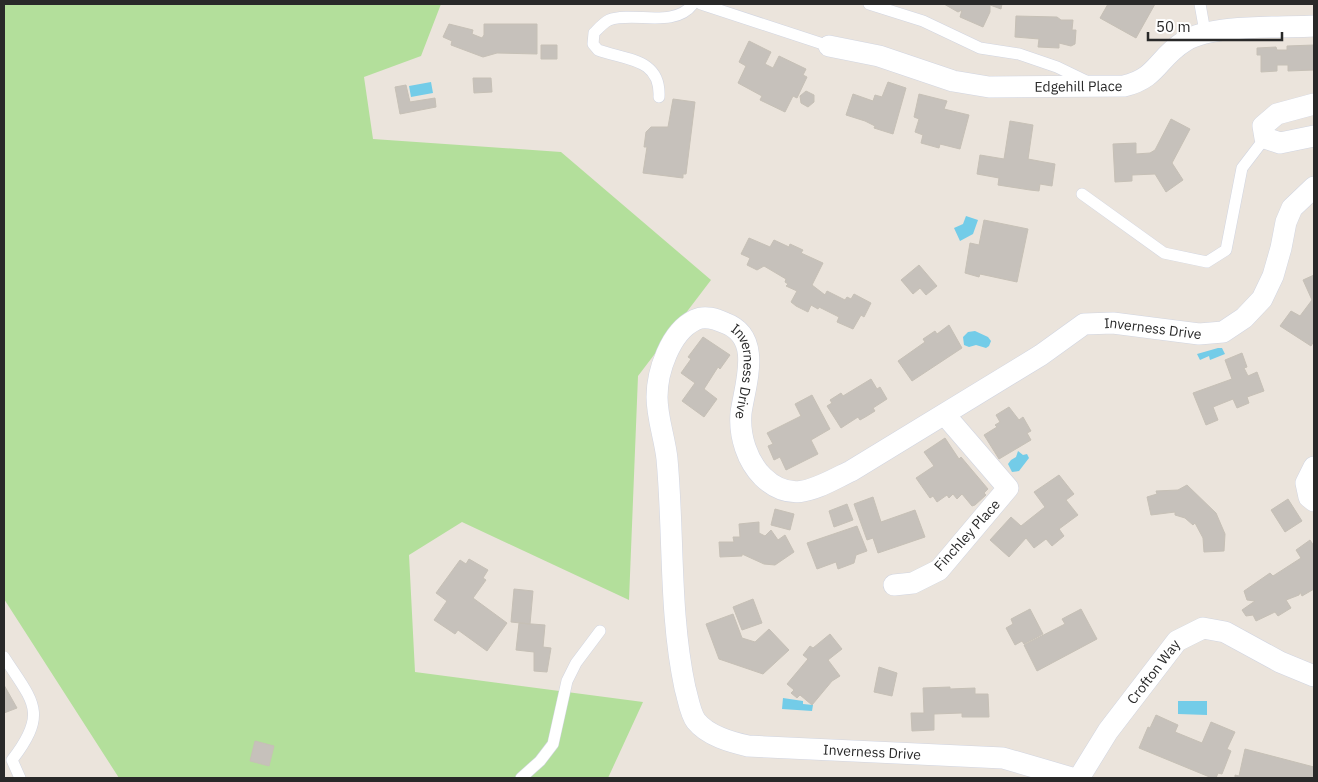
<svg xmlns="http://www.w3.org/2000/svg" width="1318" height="782" viewBox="0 0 1318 782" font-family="'IBM Plex Sans',sans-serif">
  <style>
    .green { fill: #b3df9b }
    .water { fill: #73cce8 }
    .building { fill: #c6c1bb; stroke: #c6c0b6 }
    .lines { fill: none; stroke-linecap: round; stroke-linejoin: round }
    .service-casing { stroke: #d1d5e1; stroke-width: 12 }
    .minor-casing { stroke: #d1d5e1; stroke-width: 22 }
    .service { stroke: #fff; stroke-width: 11 }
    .minor { stroke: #fff; stroke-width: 21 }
    .labels { text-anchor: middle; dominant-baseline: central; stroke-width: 4.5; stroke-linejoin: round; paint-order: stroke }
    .street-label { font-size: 14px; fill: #292929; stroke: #fff }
  </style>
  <rect width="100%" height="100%" fill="#ebe4dc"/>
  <path class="green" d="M4 4H441L421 56 364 77 373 139 561 152 711 280 638 376 629 600 462 522 409 555 415 672 643 702 608 778H119L4 599Z"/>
  <path class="water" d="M431 82 433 93 411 97 409 86Z
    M966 216 978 220 973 234 960 241 954 228 963 224Z
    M975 331 988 337 991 341 989 346 986 348 976 345 969 347 964 345 963 337 968 332Z
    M1218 348H1222L1225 354 1210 360 1209 356 1200 360 1197 354Z
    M1018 451 1023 455 1027 454 1029 458 1019 471 1012 472 1008 464 1011 460 1016 457Z
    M783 698 803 701V704L813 705 812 711 782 709Z
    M1178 701H1207V715L1178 714Z"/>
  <path class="building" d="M944 4H1002L1001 9 990 5V12L983 27 960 17 962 10 958 12Z
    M1108 4H1155L1136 38 1100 18Z
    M1016 16 1057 17 1061 20H1073L1072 30H1076L1075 44 1071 46 1059 43V48L1038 47 1039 39 1015 37Z
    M449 24 473 30 472 34 482 38 484 35V24H537V54L497 53 483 57 451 45 452 41 443 37Z
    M749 41 771 52 765 64 773 68 779 56 806 69 803 75 807 77 797 98 793 96 785 112 760 100 762 96 738 83 746 66 739 62Z
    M541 45H557V59H541Z
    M1314 45V70L1288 71V65H1277V71L1261 72V55H1257V48L1276 47 1277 50H1287V46Z
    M473 78H491L492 92 474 93Z
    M888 82 906 88 893 134 874 128 875 126 865 121 846 115 853 94 873 101 875 95 882 97Z
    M406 85 410 102 435 98 436 107 400 114 395 87Z
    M806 91 814 95V102L808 107 801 103 800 96Z
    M919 94 947 101 944 109 969 115 960 149 940 144 939 148 921 143 923 135 915 132 919 119 914 117Z
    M673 99 695 102 686 174H683V178L643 173 647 147H644L646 132 651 127H668Z
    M1171 119 1190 129 1172 163 1183 180 1166 192 1155 174 1132 175V181L1115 182 1113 144 1136 143V154L1150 153 1155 150Z
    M1010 121 1033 125 1028 159 1055 164 1052 186 1040 184 1039 191 1030 190 998 185 999 178 977 174 980 155 1004 159Z
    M984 220 1028 229 1017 282 980 274 979 277 965 273 970 243 979 245Z
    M749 238 770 247 774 240 789 247 790 244 803 250 801 253 823 263 812 285 825 295 827 291 845 300 847 297 851 299 854 294 871 303 864 317 861 315 853 329 837 322 839 317 819 307 818 309 811 305 808 312 796 306 791 302 797 291 786 286 788 284 785 282 786 279 764 266 757 270 747 265 750 258 741 254Z
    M919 265 937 286 926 295 920 288 913 294 901 280Z
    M1314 275V341L1311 346 1280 326 1291 311 1300 316 1312 300 1303 280Z
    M949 325 962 348 912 381 898 361 925 342 923 339 935 331 937 334Z
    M703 337 730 355 720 369 718 367 704 389 717 399 704 417 682 401 695 383 681 373 691 359 688 357Z
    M1242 353 1247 367 1244 368 1248 376 1257 372 1264 391 1247 397 1249 403 1237 408 1233 399 1213 407 1218 420 1206 425 1193 393 1232 379 1225 360Z
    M871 379 877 389 880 387 887 399 873 408 875 411 867 416 860 420 858 417 841 428 827 406 832 403 830 400 841 393 843 396Z
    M812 395 830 429 811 440 818 454 786 470 780 457 774 460 768 446 773 444 767 433 801 416 795 404Z
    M1009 407 1019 420 1023 417 1031 431 1027 433 1031 440 999 459 984 435 997 427 995 425 1000 422 996 415Z
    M945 438 959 459 961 457 988 489 984 493 986 495 975 505 972 506 962 494 957 499 953 494 949 498 947 495 937 502 933 496 930 498 916 478 934 466 924 452Z
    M1059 475 1074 494 1066 500 1078 515 1059 529 1064 536 1052 546 1046 539 1034 548 1026 538 1009 557 990 540 1011 517 1021 526 1045 507 1034 492Z
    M1187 485 1216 513 1225 534 1224 551 1204 552 1203 538 1195 523 1193 525 1185 518 1175 515V512L1151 515 1147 497 1157 494 1156 491 1178 490Z
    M873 497 881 522 915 510 925 537 878 553 873 538 867 540 854 504Z
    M1288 499 1302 521 1285 532 1271 510Z
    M847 504 853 520 834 527 829 511Z
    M775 509 794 514 790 530 771 525Z
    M759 522V533L765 536 771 530 778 540 785 535 794 552 775 565 764 564 742 554V556L720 557 719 542H734L733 537H740L739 524Z
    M857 526 867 551 856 555 854 563 838 569 836 562 817 569 807 543Z
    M1310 540 1314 546V589L1302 596 1300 592 1299 595 1286 600 1291 608 1278 616 1275 612 1256 621 1253 615 1246 616 1242 610 1255 601 1247 600 1244 591 1270 573 1273 576 1301 558 1296 550Z
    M469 559 488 570 483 578 486 580 473 598 507 623 487 651 458 630 455 634 434 620 447 601 436 593 460 560 466 564Z
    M514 589 533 591 530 624 511 622Z
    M753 599 762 623 742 630 733 607Z
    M1030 609 1043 634 1024 644 1022 641 1015 645 1006 628 1013 624 1011 619Z
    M1081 609 1097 639 1037 671 1024 645 1065 624 1062 619Z
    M733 614 742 638 755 642 769 629 789 650 763 674 719 659 706 624Z
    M519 623 545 625 543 647 551 648 547 672 534 671V652L516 650Z
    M830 634 842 649 828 660 840 676 832 681 812 705 800 695 797 698 791 693 794 690 787 684 808 659 803 655 810 646 813 648Z
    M879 667 897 673 892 696 874 692Z
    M4 685 17 708 4 713Z
    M950 687V689L975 688V694H988L989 717H962V713L934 714V730L912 731 911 713H924L923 688Z
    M1156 715 1178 725 1175 732 1202 743 1211 722 1235 732 1227 749 1231 751 1222 774 1218 773 1216 778H1212L1139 748 1148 727 1150 728Z
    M255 741 274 746 269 766 250 761Z
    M1245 749 1314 767V778H1235V775L1239 776Z"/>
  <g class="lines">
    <defs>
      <path id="service" d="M701 4 829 46
        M869 4 923 21 980 48 1019 54 1057 67 1088 82
        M1200 4 1205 32
        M659 97C661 58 626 60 598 50L593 44 594 33C598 29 603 23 609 20 634 11 674 29 693 4
        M1082 194 1164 253 1207 262 1226 250 1242 168 1265 138
        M4 657C33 702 49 712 12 760L20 778
        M521 778 540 761 553 744 567 681 576 663 600 631"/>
      <g id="minor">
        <path id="s1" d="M829 46 879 56 953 81 989 87 1124 86C1158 78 1157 58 1185 41 1212 24 1280 28 1314 26"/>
        <path d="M1314 104 1277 114 1263 126 1265 138 1280 143 1314 136"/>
        <path d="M1314 467 1306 483 1309 497 1314 501"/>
        <path d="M894 585 913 583 939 570 1008 488 945 415"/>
        <path id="s2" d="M1072 778 1003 758 748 746C731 742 708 736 696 721 690 713 688 698 685 688 669 613 674 535 667 459 665 439 657 418 657 397 657 372 670 332 695 320 705 315 716 319 725 323 763 337 745 384 741 413 739 436 747 461 763 477 793 506 819 486 851 471L1041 355 1084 324 1113 323 1199 334 1223 332 1244 318 1262 299 1273 276 1281 248 1286 222 1292 208 1314 187"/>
        <path id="s3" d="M1079 778 1108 731 1177 641 1203 628 1225 632 1280 662 1314 676"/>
      </g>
    </defs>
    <use href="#service" class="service-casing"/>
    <use href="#minor" class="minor-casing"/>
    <use href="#service" class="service"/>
    <use href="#minor" class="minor"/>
  </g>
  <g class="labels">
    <g class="street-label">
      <text stroke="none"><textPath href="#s1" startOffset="255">Edgehill Place</textPath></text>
      <text stroke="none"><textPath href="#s2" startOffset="1446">Inverness Drive</textPath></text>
      <text stroke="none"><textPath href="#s2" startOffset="892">Inverness Drive</textPath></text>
      <text transform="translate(967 535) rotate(-48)">Finchley Place</text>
      <text stroke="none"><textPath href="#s3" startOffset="130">Crofton Way</textPath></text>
      <text transform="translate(872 752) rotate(3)">Inverness Drive</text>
    </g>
  </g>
  <rect width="1318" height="782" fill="none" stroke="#292929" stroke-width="10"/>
  <path d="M1148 32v8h134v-8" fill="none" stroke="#292929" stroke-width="2.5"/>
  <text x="1156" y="32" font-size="15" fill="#292929" stroke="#ffffff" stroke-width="4" paint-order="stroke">50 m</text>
</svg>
